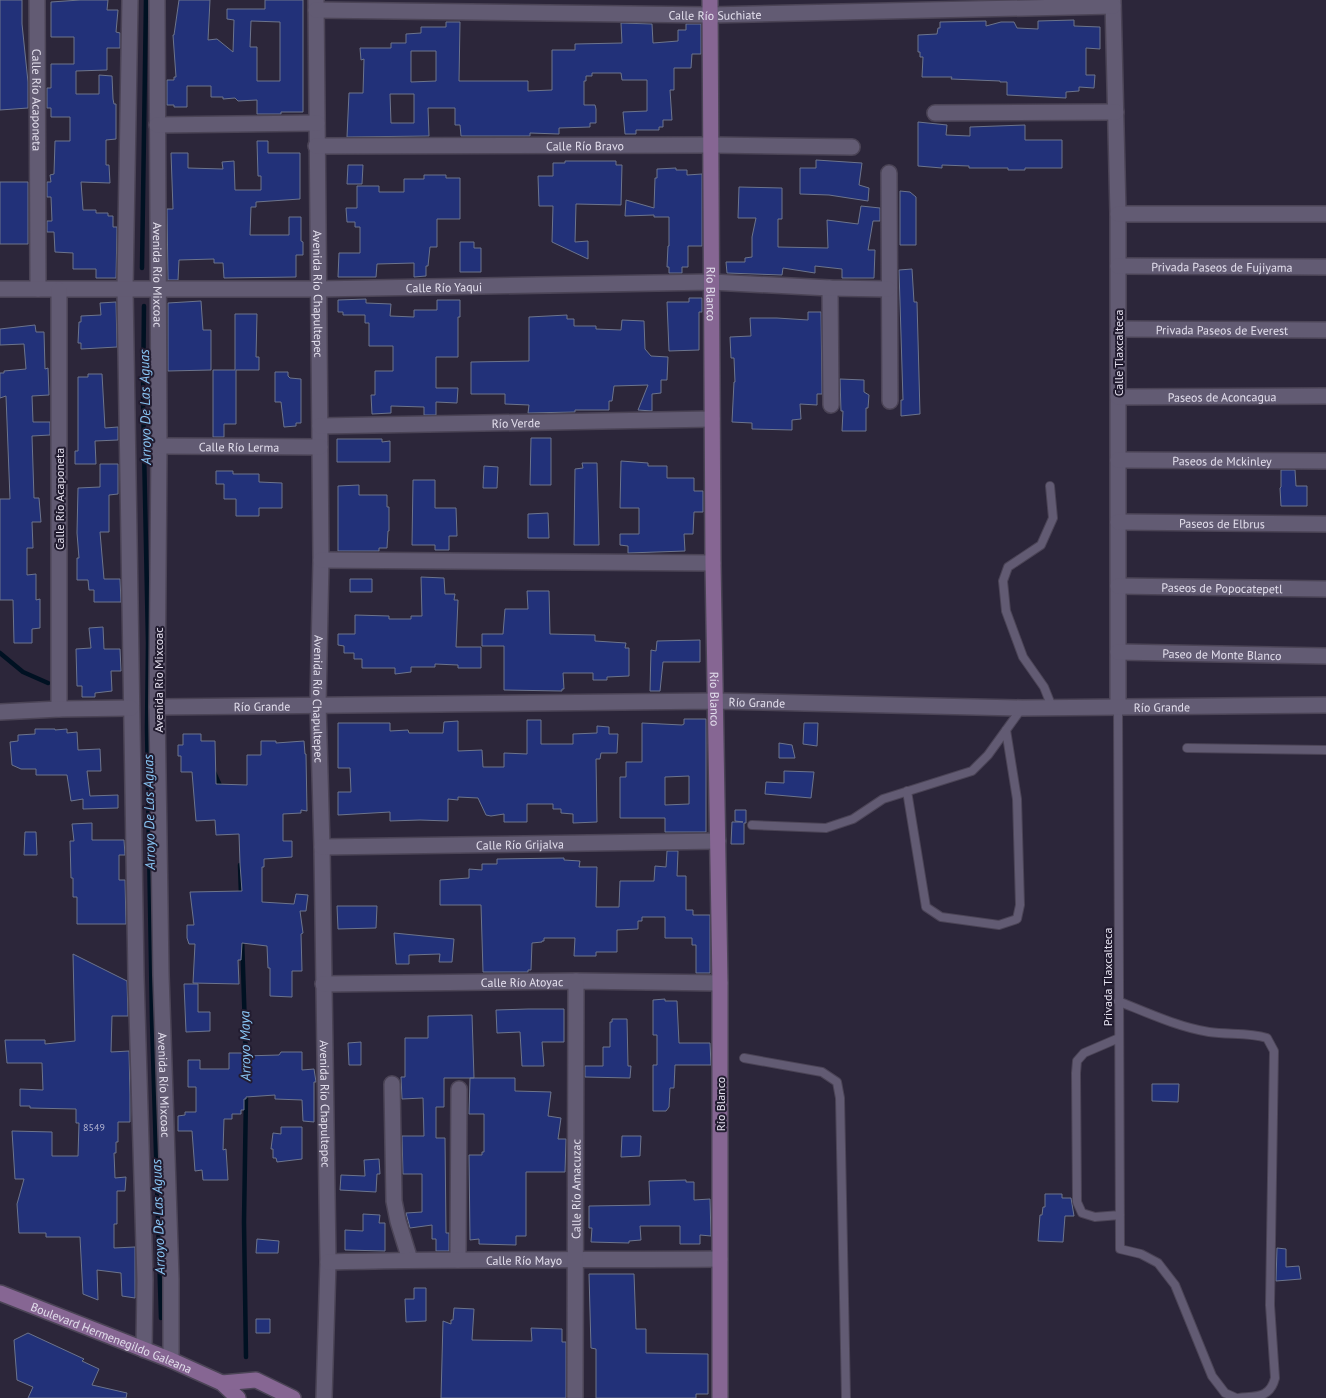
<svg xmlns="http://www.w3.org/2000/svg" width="1326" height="1398" viewBox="0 0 1326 1398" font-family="'PT Sans',sans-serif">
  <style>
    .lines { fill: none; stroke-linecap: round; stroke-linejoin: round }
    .stream { stroke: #012; stroke-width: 4.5 }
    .building { fill: #223179; stroke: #6c748c; fill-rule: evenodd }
    .lane-casing { stroke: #4b4456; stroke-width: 10 }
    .street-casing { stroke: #4b4456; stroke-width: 18 }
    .secondary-casing { stroke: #4b4456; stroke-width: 18 }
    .lane { stroke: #625b73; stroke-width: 8 }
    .street { stroke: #625b73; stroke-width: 15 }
    .secondary { stroke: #866693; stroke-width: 15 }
    .labels { text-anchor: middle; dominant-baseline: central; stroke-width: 4; stroke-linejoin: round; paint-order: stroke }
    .number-label { font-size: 10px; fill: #b3b4d0 }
    .street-label { font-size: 12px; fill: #e3dfed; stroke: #221c30 }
    .water-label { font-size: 14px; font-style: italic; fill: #89c6f5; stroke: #221c30 }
  </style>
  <rect width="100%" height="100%" fill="#2c263a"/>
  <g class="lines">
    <path class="stream" d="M142 268 146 0
      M144 306 143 399 148 643 147 728 152 1021 161 1318
      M0 653 23 672 48 683
      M213 770 221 788
      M240 865 241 895
      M242 937 246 1060
      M246 1095 244 1222 246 1357"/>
  </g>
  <path class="building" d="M0 0H22V24L28 82V108L0 110Z
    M80 0H108L107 10H118L116 32 120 33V48H107V70L76 71V94H99V75L112 76 113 99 114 104H116V139L106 140V165H109L110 183 81 182 83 210H96V213H108V216H113V227H117L116 278H96V269H73V253L55 252 54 232H47V221H52L51 197H47V182H51L50 175 54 174 55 141H70V117H51V108H47V88H51V64H74V37H51V2Z
    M179 0H210L208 40 217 39 233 52 234 20 227 19V9H265V0H303V112H281V114H257V100L238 101 235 98 223 99V97H211V86H187V107H174V105H167V80H174V77H176L173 35H174ZM251 21 280 22V81H257V47H250Z
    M1074 20V26L1100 27V49L1086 48V75H1095L1094 88 1079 87V91L1066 92V98L1007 95V82H1000V81L951 79 952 77H922L923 57H920V52H918V35L937 34 938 28H940V22L986 21V26L1001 22H1014L1017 28 1038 29V21Z
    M446 22H460L459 81H528V91L552 90V50H575V44L622 43 621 23 652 24 653 43 678 41V30H686V24H701V54H692L691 68H674V90H670L672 120H663V127H659V130H636V134H625L623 112 647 111V80H622L621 73H592V76H586V81H584V105H595L596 109V123H590V127L559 128V134L530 133V136H461L460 125H455V108H428L429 136 347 137 349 93H363L364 59 361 60 360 48H391V43H406V34L421 33V27H446ZM411 51H436V81L411 82ZM390 94H414V123H391Z
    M918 122 947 125 946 135 970 136V127L1025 125V140H1062V168H1025V170H1008V168H969V166L942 165V168L918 166Z
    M257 141H268V153H300V199L256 202V207H251L250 235H289V217H301V241L303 242V255H296V277L224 278 223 263H214V259L179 260 178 280H168L167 209H173L171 153H188V168L223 169 222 162 234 161 235 190H261V176H258Z
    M816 160 862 163 859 185 869 188 868 201 829 195 800 194V168H816Z
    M565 161H616V165H622L621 205 576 204 575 242 588 241V259L552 242 553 206H539L538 176H553V163H565Z
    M348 165H363L362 184H347Z
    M676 168V170H687V175L702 174V246H688V267H682V273H669V267H667L668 246H669V217H654V215L625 216 626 200 654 208 655 178H657V169Z
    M424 175H446V178H460V219H437V247H430L428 266H426V276L414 277V263L377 264 376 277H338L339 253H360V227H355V222H347L346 208H357V186H379V192H404V179H424Z
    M0 182H28V244H0Z
    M739 187 782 188V219H778V247L828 248 827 220 858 224 861 206 880 208V221H873L868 250H875L874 278H842V269L815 266V273L783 268 782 275 727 273 726 262H745V258L752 257V237L756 218H738Z
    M900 191 910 192 916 197V245H900Z
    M460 242H474V248H481V272H460Z
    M912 269 914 302H917L920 414 901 416V400H903L899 270Z
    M689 298H702V312H699V350L669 351 667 302H689Z
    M366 299V303L391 304 390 316 414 317V310H437V300H460V317H458V357H436V388H458L457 403 436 402V415H424V407L391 406V413L372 414 371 395H375V371H393V346H369V323H365V315H343V312H338V300Z
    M201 301 203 330H211V370L168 371V303Z
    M116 302 117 347 81 349V343H78L79 322H81V316L101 315 100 303Z
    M808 312H821L822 394H817V405L800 404 801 419 792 420V430L752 429V423L732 422 734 382H735L734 358H731L730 337 751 336 750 318H777L808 320Z
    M235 314H257L256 357H259V370H236V424H224V437H213V370H235Z
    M567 315V319H574V326H596V329L621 330 622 320 644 321 645 349 651 356 668 357 667 380H661V393L652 394V411L638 410 648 385 614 386 612 401H609V410H575V412L528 413 529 405 505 404V394H471V362L529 361V317Z
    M35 325 36 332H44L45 369 48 368 49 395 32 396 33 422H50V435L32 436 34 498H39L41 522H32L33 548H27V575L36 574V600L40 599V628L32 629V643H14L13 600H0V499H10L6 396 0 398V373H4V371L26 369 24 344 0 345V329Z
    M275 372H288V376L290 378 301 379V423H296V426L284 427 281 402H275Z
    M88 374H102L105 428 118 427V440L95 441 96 464H75V451H78V377H88Z
    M840 379 864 380V392L869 395 868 408H866V431H842L843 411H841Z
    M531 438H551V485H530Z
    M337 439H382V442L390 441V462H337Z
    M621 461 648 463V466H667V478H694V491H703V512H694L693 534H684L685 551 628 553V546L620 545V534H639V508H620Z
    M582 463H597L599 545H574L575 469 583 468Z
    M100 464H118V494L109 495V532H100L104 579H120L121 602H94V590H89L88 580H77V558H79L77 533 78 488 100 487Z
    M484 466 498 467 497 488H483Z
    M1281 470H1295L1296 486H1307V506H1281L1280 488 1281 487Z
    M216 471H233V474H259V482L282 483V508H259V516H236V499H224V484H216Z
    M413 480H435V508H456L457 536H449V550H435V545H412Z
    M359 485V495H387V507H389V531H388L387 548H379V551H338V486Z
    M548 513 549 538H528V514Z
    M421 577 444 578 445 594H455L454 600H458L456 647H481V668H458V665L435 664V667H411V672L395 674V668H362V659H354V653H344V646L338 645V634H355V615L389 616V619H411V616H422Z
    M350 579H372V592H350Z
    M527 591H549L550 634 595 635V641L626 643 625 648H629V676L607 677V680H593V673H563L564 689H562V691L504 690V646H482V634H503L505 609H528Z
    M103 627 104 649H120L121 671H111L112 691 95 693V697H82V686H77L76 649 91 648 89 628Z
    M700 640V662H663L660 691H650L651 650 656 651 657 641Z
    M684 719H706V832H665V818H620V777H626V762H642V723L682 725 684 724ZM689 776V804L665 805V777Z
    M527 720H541V744H573V734L597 733V726L609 727V734H618L617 753H601L600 759H596L597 822 573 823V814L561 813V809H553V804H527V822H504V814L491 816 486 815 478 798 458 797V800L448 799V821L420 820 390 821V812L338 815V792H351L350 768H338V723H390V731L408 730 409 733H443L444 722 458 721V751L482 750 483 767H504V753L527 754Z
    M804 723H818L817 746 803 744Z
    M35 729H55V730L67 729V733L77 732 78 750 100 749 101 771H87L90 796 118 795V808L83 809V799L71 801 67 775H36V769H21L12 765 10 742 18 741V735L35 734Z
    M183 734H201V741H215L216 784 247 785V755H261V741H276V743L304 741 305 754H306L307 811 301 810V813L283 814V841H292V857L264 859V867H262V902L294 904 296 894 308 895 306 911H300L303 933 301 934 302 971H292V997L270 996V968H268L267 946 242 943 241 960H238L239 984 193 983 195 944H189L187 938V925H194L190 892 242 891 240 864 239 834 216 835 215 820 196 821 192 772H181V756H178V745H183Z
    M779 743 792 745 795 758H779Z
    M784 771 814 772 811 798 765 794 766 782 784 783Z
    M735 810H746V823H744V844H731L732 822H743L735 821Z
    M92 823V840H124L125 855H119V880H125L126 924H77V897H73V878H71L70 841H74L72 824Z
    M25 832H36L37 855H24Z
    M667 851H678L677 876H686V910H693V915H710V973H696V945H692V938H665V917H642V921H638V929L617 930V952H596V956H574L575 938H544V941H542V942L532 943 531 970H528V972H483L481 905H440V880L469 878V869L482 870V864H497V859L564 858V860L580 861 579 867H597L596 907H619L620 881H654L655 866 666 867Z
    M337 906H377L376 928 338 929Z
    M394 933 454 939 452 962H439L440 954 409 955V964H396Z
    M73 954 127 981 128 1016H112L111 1052 129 1051 130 1095V1122H118V1142H116V1153H114L115 1178 126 1177 125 1191H117V1224H114V1248L135 1247V1298L122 1296 121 1273 97 1270 98 1300 83 1294 80 1237H46V1233H19L17 1204 24 1179H15L12 1131 52 1132V1156H78L79 1123H76V1109L30 1108V1106H20V1089L43 1090 42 1063H7L5 1040H45V1044L75 1041Z
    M184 984H198V1012H210V1031L186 1032Z
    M665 999V1001H677L679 1043H710L711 1065H675L674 1088H670L669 1107 666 1111H653V1065H657V1035H653V1000Z
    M528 1009H564V1042H542L544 1066H522L520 1032 497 1033 496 1010Z
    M472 1015 474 1078H444V1107H436V1138H445L446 1233H449V1251H436V1239H432V1225L410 1228 406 1213 422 1212V1174H403L402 1136H424L423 1098 402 1099 401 1077H405V1038H428V1016Z
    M612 1019H627L628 1066H631L630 1078 585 1077V1066H603V1047H610V1022H612Z
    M361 1042V1065H349L348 1043Z
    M281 1052H302V1070L314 1069 316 1082H314V1122L303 1121 302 1100 275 1099V1095L246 1097V1099H244V1110H241V1114H232V1119H224L223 1150 226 1149 228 1180H203L202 1170 195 1171 192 1131H178V1116L185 1115V1112H196V1087H188V1060H200V1069H229V1053H244V1056L279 1055Z
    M470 1078H515V1091L551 1092 548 1116 561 1118 558 1139H566L565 1172H526V1236H516V1245L479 1244V1239L470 1240 469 1155H482V1152H484V1114H469Z
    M1152 1084H1179L1178 1102 1152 1101Z
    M281 1127H302V1159L277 1162 276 1158H273V1149H271L273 1133 281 1134Z
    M622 1136H641L640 1156 621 1157Z
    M379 1159 380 1174H377L376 1192 340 1190 341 1175 365 1176 364 1160Z
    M686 1180V1182H694V1200L710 1199 711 1236 700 1235V1244H680V1226H640L641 1240 629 1241V1243L591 1242 592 1228H589V1206L650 1205 649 1181Z
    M1045 1194H1062V1198H1071L1074 1216H1065L1063 1242 1038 1241 1040 1215H1042L1043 1207H1045Z
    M363 1214 380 1215 379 1223H385V1251L345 1250V1230L363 1231Z
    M257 1239 279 1241 278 1253H256Z
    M1277 1248 1286 1249V1267L1299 1266 1301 1279 1276 1281Z
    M589 1274H634L636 1329H646V1353L708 1354V1394H696V1398H596V1349L591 1348Z
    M414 1288H426V1321L406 1322 405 1299H414Z
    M454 1308 474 1309 472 1340 532 1341 531 1328 562 1329V1342H566V1398H441L443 1321 451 1324V1320H453Z
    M256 1319H270V1333H256Z
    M28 1333 84 1359 82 1361 99 1369 92 1385 127 1393 126 1398H28L33 1387 17 1380 14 1340Z"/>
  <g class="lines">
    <defs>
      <path id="lane" d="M1050 486 1053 518 1041 545 1008 567 1003 581 1006 611 1023 657 1044 687 1052 707
        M1118 706 1120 1249 1141 1254 1158 1263 1175 1285 1212 1376 1225 1393 1236 1398
        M1187 748 1326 750
        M907 791 926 907 941 917 999 925 1017 919 1020 905 1017 799 1006 730
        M752 825 826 828 853 819 883 799 972 771 988 755 1022 708
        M1118 1001C1148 1013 1178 1027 1209 1032 1229 1035 1248 1032 1267 1038L1274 1051 1270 1305 1275 1378C1270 1398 1257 1396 1239 1398
        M1119 1038 1084 1053 1077 1061 1076 1073 1077 1202 1082 1213 1095 1217 1120 1215
        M744 1058 822 1072 837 1082 840 1098 846 1398"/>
      <g id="street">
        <path id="s1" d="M37 0 38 289"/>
        <path d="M130 0 125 289 136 977 145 1280 144 1350"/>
        <path id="s2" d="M157 0 159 446 157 707 161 975 171 1279V1360"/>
        <path id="s3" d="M316 0 321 560 318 704 322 847 328 1262 324 1398"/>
        <path d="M1113 0 1118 214V706"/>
        <path id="s4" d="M316 10 710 15 1113 6"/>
        <path d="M935 113 1116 112"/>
        <path d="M157 125 317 123"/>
        <path id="s5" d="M316 146 712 145 852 147"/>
        <path d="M889 173 890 401"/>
        <path d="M1118 214H1326"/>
        <path id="s6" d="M1118 266 1326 267"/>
        <path d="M830 288 831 405"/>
        <path id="s7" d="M0 289H318L712 282 830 288 888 289"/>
        <path d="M59 290V709"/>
        <path id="s8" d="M1118 329 1326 330"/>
        <path id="s9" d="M1118 397 1326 396"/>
        <path id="s10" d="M320 426 712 419"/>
        <path id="s11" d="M159 446 320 447"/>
        <path id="s12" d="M1118 460 1326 461"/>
        <path id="s13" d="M1118 522 1326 524"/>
        <path d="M321 560 713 563"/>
        <path id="s14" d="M1118 586 1326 589"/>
        <path id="s15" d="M1118 652 1326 656"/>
        <path id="s16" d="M157 707 715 701 1022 708 1326 705"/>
        <path d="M0 712 59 709 131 708"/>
        <path id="s17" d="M322 847 718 841"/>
        <path id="s18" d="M323 984 576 981 720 983"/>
        <path d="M392 1084 394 1201 398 1221 410 1260"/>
        <path d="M458 1260 459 1089"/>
        <path id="s19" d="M328 1262C459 1259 590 1260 720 1259"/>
        <path id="s20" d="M575 1398 576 981"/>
      </g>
      <g id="secondary">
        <path id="s21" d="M710 0 713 563 720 983V1398"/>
        <path id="s22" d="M0 1293 171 1360 222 1383 238 1398"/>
        <path d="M222 1383 256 1380 293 1398"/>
      </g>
    </defs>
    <use href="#lane" class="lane-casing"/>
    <use href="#street" class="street-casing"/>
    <use href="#secondary" class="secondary-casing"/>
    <use href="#lane" class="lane"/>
    <use href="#street" class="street"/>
    <use href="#secondary" class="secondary"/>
  </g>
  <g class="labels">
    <g class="number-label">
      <text x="94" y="1127">8549</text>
    </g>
    <g class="street-label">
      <text stroke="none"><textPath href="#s4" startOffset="399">Calle Río Suchiate</textPath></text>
      <text stroke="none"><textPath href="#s1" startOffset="100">Calle Río Acaponeta</textPath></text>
      <text stroke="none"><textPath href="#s5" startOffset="269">Calle Río Bravo</textPath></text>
      <text stroke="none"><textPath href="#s6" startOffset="104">Privada Paseos de Fujiyama</textPath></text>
      <text stroke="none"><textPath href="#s2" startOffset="275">Avenida Río Mixcoac</textPath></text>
      <text stroke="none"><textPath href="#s7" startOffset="444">Calle Río Yaqui</textPath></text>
      <text stroke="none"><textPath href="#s3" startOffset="294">Avenida Río Chapultepec</textPath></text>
      <text stroke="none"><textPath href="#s21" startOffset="294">Río Blanco</textPath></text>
      <text stroke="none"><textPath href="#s8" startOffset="104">Privada Paseos de Everest</textPath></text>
      <text transform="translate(1118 353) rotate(-90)">Calle Tlaxcalteca</text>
      <text stroke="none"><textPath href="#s9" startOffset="104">Paseos de Aconcagua</textPath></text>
      <text stroke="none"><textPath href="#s10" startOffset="196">Río Verde</textPath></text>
      <text stroke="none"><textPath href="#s11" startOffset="80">Calle Río Lerma</textPath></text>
      <text stroke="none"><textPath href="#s12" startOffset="104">Paseos de Mckinley</textPath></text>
      <text transform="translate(59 499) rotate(-90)">Calle Río Acaponeta</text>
      <text stroke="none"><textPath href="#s13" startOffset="104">Paseos de Elbrus</textPath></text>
      <text stroke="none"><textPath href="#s14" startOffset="104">Paseos de Popocatepetl</textPath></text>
      <text stroke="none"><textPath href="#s15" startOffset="104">Paseo de Monte Blanco</textPath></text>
      <text transform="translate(158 680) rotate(-90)">Avenida Río Mixcoac</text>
      <text stroke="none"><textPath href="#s3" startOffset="699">Avenida Río Chapultepec</textPath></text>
      <text stroke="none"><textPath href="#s21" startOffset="699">Río Blanco</textPath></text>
      <text stroke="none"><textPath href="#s16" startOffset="600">Río Grande</textPath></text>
      <text stroke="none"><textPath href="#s16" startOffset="105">Río Grande</textPath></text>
      <text stroke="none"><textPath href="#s16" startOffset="1005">Río Grande</textPath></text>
      <text stroke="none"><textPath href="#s17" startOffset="198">Calle Río Grijalva</textPath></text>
      <text transform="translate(1107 977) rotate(-90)">Privada Tlaxcalteca</text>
      <text stroke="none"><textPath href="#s18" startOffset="199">Calle Río Atoyac</textPath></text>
      <text stroke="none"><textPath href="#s2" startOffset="1085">Avenida Río Mixcoac</textPath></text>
      <text stroke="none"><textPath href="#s3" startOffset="1104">Avenida Río Chapultepec</textPath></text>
      <text transform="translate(720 1104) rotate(-90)">Río Blanco</text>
      <text stroke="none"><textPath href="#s20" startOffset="209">Calle Río Amacuzac</textPath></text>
      <text stroke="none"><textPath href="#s19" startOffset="196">Calle Río Mayo</textPath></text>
      <text stroke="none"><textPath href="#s22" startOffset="120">Boulevard Hermenegildo Galeana</textPath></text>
    </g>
    <g class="water-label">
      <text transform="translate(145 407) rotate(-91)">Arroyo De Las Aguas</text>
      <text transform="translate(149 812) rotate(-91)">Arroyo De Las Aguas</text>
      <text transform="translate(245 1046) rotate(-91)">Arroyo Maya</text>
      <text transform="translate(158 1217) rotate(-92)">Arroyo De Las Aguas</text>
    </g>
  </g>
</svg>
